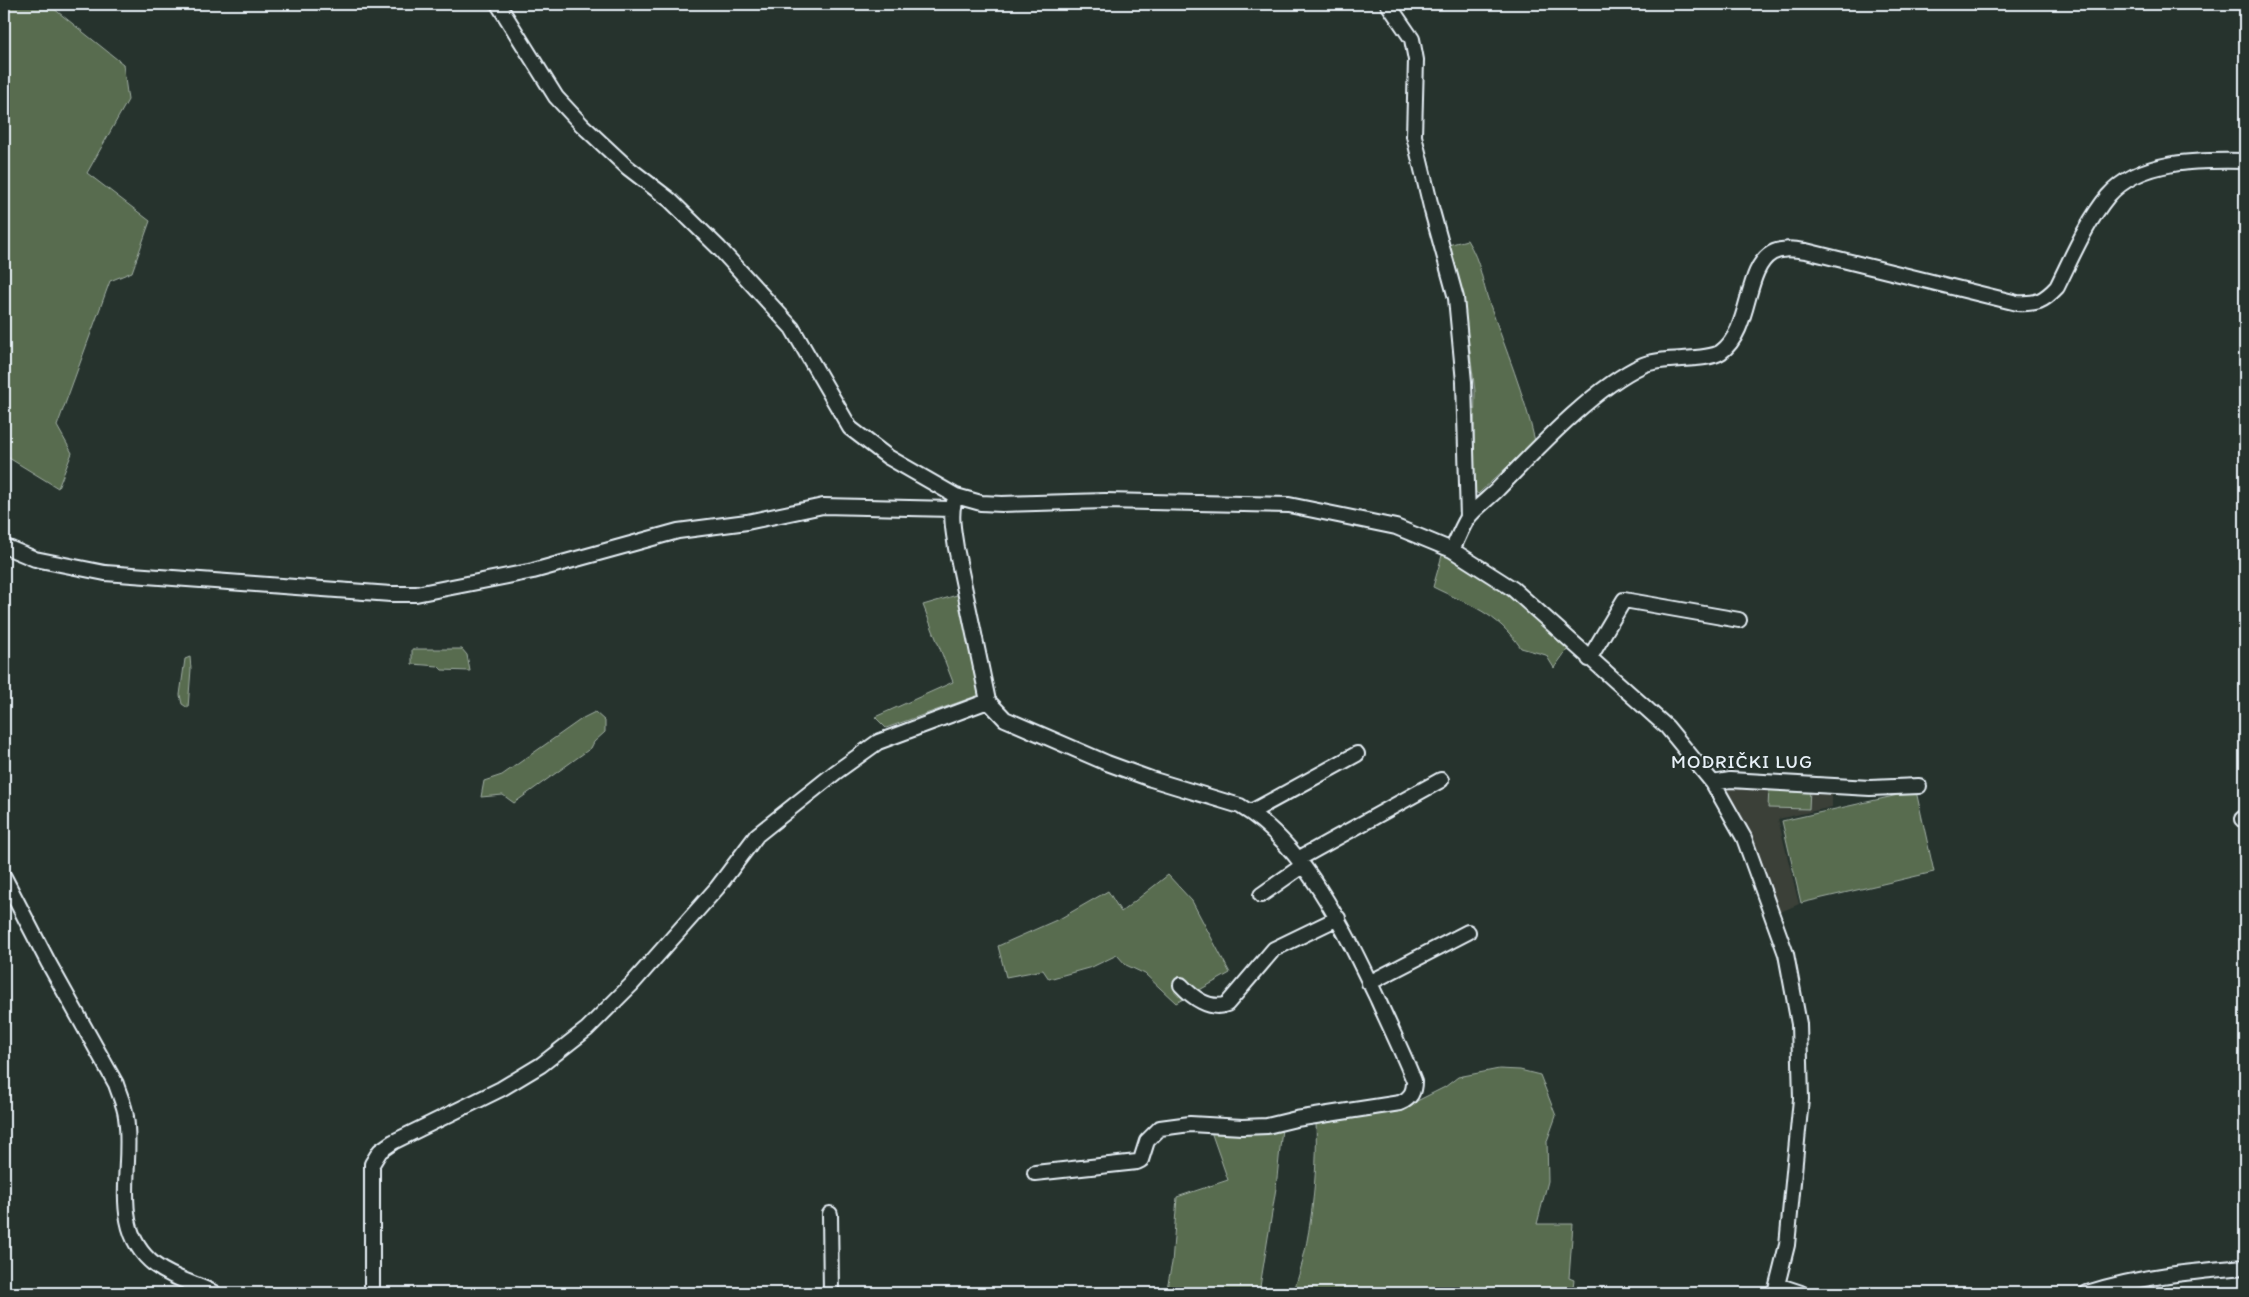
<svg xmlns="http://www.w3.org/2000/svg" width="2249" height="1297" viewBox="0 0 2249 1297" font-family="Itim,sans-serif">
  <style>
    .built { fill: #3b4039 }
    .green { fill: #596c50; stroke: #a0aea4 }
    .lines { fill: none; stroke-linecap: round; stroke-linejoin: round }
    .minor-casing { stroke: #e8f1f8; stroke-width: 18 }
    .minor { stroke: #26332d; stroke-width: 14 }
    .labels { text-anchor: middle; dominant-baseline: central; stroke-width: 4; stroke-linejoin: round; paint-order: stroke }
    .quarter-label { font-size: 19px; letter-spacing: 1px; fill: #e8f1f8; stroke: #26332d }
  </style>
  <rect width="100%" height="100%" fill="#26332d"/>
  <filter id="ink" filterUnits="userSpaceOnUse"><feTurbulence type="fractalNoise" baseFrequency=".02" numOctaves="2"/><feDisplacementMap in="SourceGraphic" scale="10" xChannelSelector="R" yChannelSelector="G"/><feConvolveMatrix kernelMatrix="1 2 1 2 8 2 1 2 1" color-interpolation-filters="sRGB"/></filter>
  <g filter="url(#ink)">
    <path class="built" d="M1720 787 1832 788V807L1778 819 1799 904 1778 913Z"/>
    <path class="green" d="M4 4H48L123 64 128 100 87 173 150 221 132 272 110 281 57 426 72 453 58 488 4 455Z
      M1467 240C1482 264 1481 280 1490 305 1506 350 1524 394 1535 441L1478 494 1473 490 1475 391 1462 291 1448 245Z
      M1443 552 1508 595 1569 647 1554 668 1546 655 1521 648C1496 612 1471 606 1433 587Z
      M967 592 982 694 886 728 875 717 953 682 923 605Z
      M412 649H462L467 655 470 671 442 670 438 666 412 664Z
      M190 657 191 669 188 708 182 704 180 695 185 659Z
      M595 712 605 721V732L594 742 591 748 514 803 503 795 481 797 484 781 502 775 583 718Z
      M1769 787 1810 789 1809 809 1768 808Z
      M1916 791 1934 872 1801 903 1782 821Z
      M1168 875 1192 901 1230 973 1176 1003 1145 974 1126 965 1117 955 1092 967 1049 979 1043 970 1006 977 998 946 1061 918 1108 891 1121 912Z
      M1499 1069 1520 1070 1540 1075 1556 1116 1547 1141 1548 1181 1537 1224H1573L1569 1278 1574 1280 1572 1293H1293C1311 1245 1318 1173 1316 1122L1401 1109 1445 1087 1458 1077Z
      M1209 1126 1282 1128 1276 1188 1259 1293H1166L1172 1263 1177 1197 1228 1180Z"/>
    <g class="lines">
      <defs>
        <path id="minor" d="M498 4 556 97 582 125 627 167 670 200 719 248 792 328 850 428 888 457 956 496 981 503 1002 504 1105 501 1289 505 1396 527 1452 550 1513 589 1667 727 1713 783 1744 838 1786 954 1799 1024 1801 1099 1787 1245 1775 1293
          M1388 4 1412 39 1416 60 1414 136 1432 211 1456 298 1464 382 1468 518
          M954 502C950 517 954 533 956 548L988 701
          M4 546 35 559 105 573 391 594H416L533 571 678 531 747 522 823 506 952 509
          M1452 550C1457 540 1461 529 1467 519 1474 509 1488 499 1497 490 1535 451 1594 387 1643 365 1664 356 1706 362 1721 352 1752 329 1744 269 1772 253 1782 247 1795 250 1806 251L2017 303C2036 304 2043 302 2057 287 2072 257 2086 223 2108 196 2140 159 2201 160 2245 161
          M1589 659 1624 600 1739 620
          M1713 783 1730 780 1870 788 1919 786
          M1251 812 1357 754
          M2242 819 2245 817
          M1298 859 1441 780
          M4 877 48 962 116 1084C119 1094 125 1106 126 1117 134 1167 108 1229 155 1265 173 1279 195 1283 214 1293
          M1261 895 1302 866
          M1369 983 1468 932
          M1181 985C1192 997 1210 1011 1227 1004L1274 949 1338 918
          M830 1214 831 1293
          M1777 1285 1801 1293
          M372 1293V1164L380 1151 393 1142 501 1089 541 1065 587 1029 631 985 717 888 757 835 836 772 878 742 988 701 1005 719 1107 763 1151 779 1240 806C1305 844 1347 935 1378 1000 1390 1027 1403 1053 1414 1081 1414 1092 1411 1098 1400 1103L1296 1119 1267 1126 1242 1127 1190 1124 1160 1128 1147 1141 1141 1160 1137 1162 1035 1173
          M2087 1293C2141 1276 2189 1272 2245 1267"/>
      </defs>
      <use href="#minor" class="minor-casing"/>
      <use href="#minor" class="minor"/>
    </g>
  </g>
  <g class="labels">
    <g class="quarter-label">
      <text x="1742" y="761">MODRIČKI LUG</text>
    </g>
  </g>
  <rect width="2249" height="1297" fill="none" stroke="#26332d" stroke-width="20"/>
  <rect x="10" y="10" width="2229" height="1277" fill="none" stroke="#e8f1f8" stroke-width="2" filter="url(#ink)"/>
</svg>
